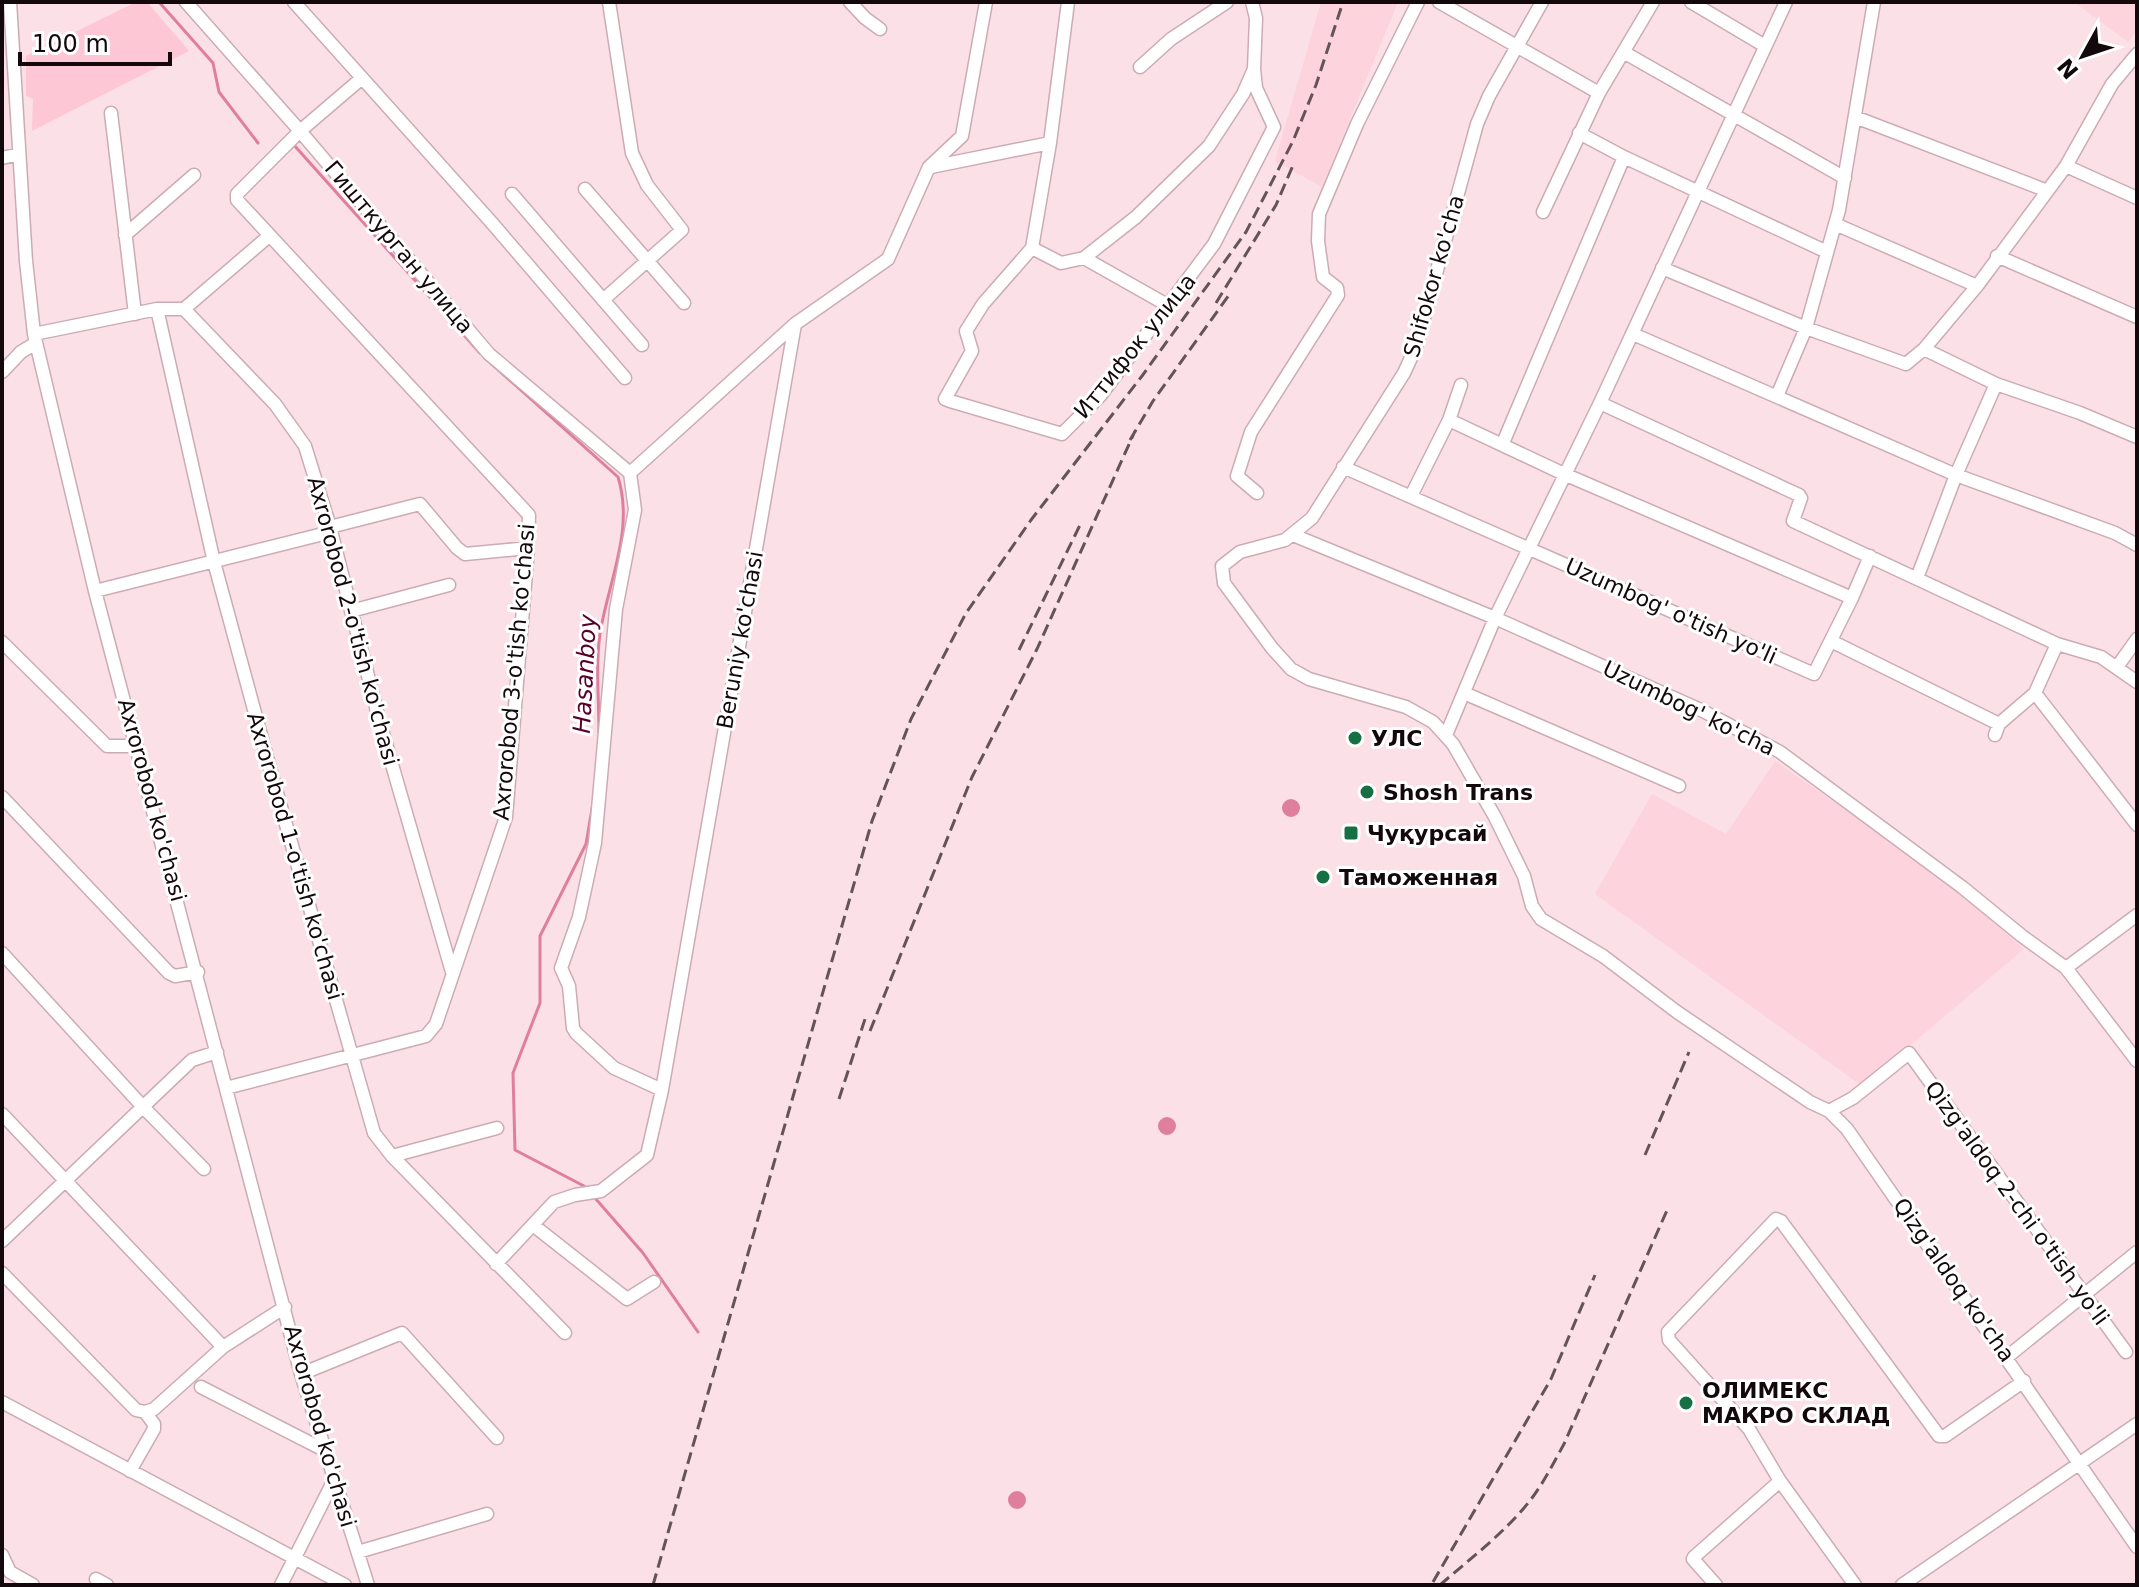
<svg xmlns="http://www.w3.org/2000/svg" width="2139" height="1587" viewBox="0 0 2139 1587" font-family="'DejaVu Sans',sans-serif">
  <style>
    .built { fill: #fdd3de }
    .green { fill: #fec7d6 }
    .water { fill: #e07e9d }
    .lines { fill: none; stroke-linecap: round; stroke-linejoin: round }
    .stream { stroke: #e07e9d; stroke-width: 3 }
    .minor-casing { stroke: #ccacb4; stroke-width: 15 }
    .minor { stroke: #fff; stroke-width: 12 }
    .rail { stroke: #645458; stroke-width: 3; stroke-dasharray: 12 6; stroke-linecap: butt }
    .poi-dot { fill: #167044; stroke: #fff; stroke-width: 3 }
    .labels { text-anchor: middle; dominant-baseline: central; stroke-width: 6; stroke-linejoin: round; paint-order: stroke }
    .street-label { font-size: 22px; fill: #13080b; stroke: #fff }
    .poi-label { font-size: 22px; font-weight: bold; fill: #13080b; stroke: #fff; text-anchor: start }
    .water-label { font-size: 24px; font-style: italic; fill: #59002a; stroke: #fff }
  </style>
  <rect width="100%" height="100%" fill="#fbe0e7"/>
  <path class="built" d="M1321 2H1398L1322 187 1275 161Z
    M2074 2H2137V31L2128 42Z
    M1775 761 1945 879 2024 949 1862 1086 1595 894 1652 794 1726 834Z"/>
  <path class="green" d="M136 2H147L189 51 32 131 33 99 26 96V56Z"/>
  <path class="water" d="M1282 808a9 9 0 1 1 18 0a9 9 0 1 1-18 0Z
    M1158 1126a9 9 0 1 1 18 0a9 9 0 1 1-18 0Z
    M1008 1500a9 9 0 1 1 18 0a9 9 0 1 1-18 0Z"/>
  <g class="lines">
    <path class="stream" d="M159 2 213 63 219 92 258 143
      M293 144 480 353
      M485 358 618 477C634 528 610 578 601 628 595 659 599 700 599 732
      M584 1186 515 1150 513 1073 540 1003V936L586 844 593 803
      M595 1198 643 1253 698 1332"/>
    <defs>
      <path id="minor" d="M10 2 26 261 34 334 95 591 301 1374 368 1585
        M186 2 300 131 489 354 630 473
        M294 2 492 223 625 378
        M850 2 865 18 880 29
        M1068 2 1050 143 1032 248 983 304 966 331 972 351 945 399 950 401 1062 434 1100 396 1214 244 1274 127 1256 88 1254 69
        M1439 2 1599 93
        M1542 2 1489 96 1477 124 1416 347 1404 373 1312 518 1285 540 1240 552 1222 566 1224 583 1272 648 1291 669 1309 679 1406 707 1433 722 1453 744 1495 817 1524 876 1532 906 1541 919 1603 956 1677 1012 1810 1102 1829 1111 1847 1129 2137 1547
        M1691 2 1765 46
        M1625 53 1845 178
        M1140 67 1171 39 1227 2
        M111 113 135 314
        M1855 117 2045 190
        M1624 157 1827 252
        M2 158 19 154
        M2066 166 2137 198
        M931 167 1050 143
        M585 189 684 303
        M512 194 642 345
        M1543 212 1599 93 1653 2
        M1835 224 1977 286
        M125 235 194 175
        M1032 248 1061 263 1084 258 1136 217 1209 146 1243 94 1254 69 1256 18 1252 2
        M1997 256 2137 317
        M1084 258 1169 306
        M1662 268 1806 328 1906 364 1924 349 1977 286 2066 166 2112 84 2137 54
        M603 300 682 230 647 185 632 153 609 2
        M157 309 214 562 271 772 374 1133 392 1156 565 1333
        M184 309 275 404 305 446 330 527 380 723 452 972
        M34 334 157 309H184L269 236
        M1633 334 1956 475 2115 533 2137 545
        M1924 349 1996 384 2080 413 2137 437
        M2 372 21 352 36 343
        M1777 396 1806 328 1839 210 1874 2
        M1600 403 1799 495 1801 498 1793 521 2057 644 2101 657 2137 682
        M1449 420 1564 474 1852 598
        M1503 443 1624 157 1579 133
        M1343 467 1814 674 1852 598 1870 556
        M630 473 635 510 616 609 595 843 579 917 561 968 569 986 573 1028 576 1033 614 1068 662 1090
        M630 473 795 324
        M1257 493 1237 476 1251 432 1338 295 1337 288 1323 277 1318 241 1319 214 1357 124 1418 2
        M1411 496 1449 420 1461 385
        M330 527 420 504 457 548 465 554 528 548
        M1293 535 1495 618 1703 711 1780 752 1962 887 2022 936 2066 968 2137 1061
        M1917 578 1956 475 1996 384
        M95 591 331 532
        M351 611 449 585
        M1831 641 1999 724
        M2 642 107 746H137
        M2117 667 2137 639
        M1464 693 1679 786
        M2035 693 2137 825
        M1446 735 1495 618 1600 403 1786 2
        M1995 735 1999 724 2035 693 2057 644
        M2 797 169 973 175 976 198 972
        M2 953 144 1108 204 1169
        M2066 968 2137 915
        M226 1088 426 1036 436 1024 506 817 528 548 529 515 237 200V194L300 131 362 78
        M1829 1111 1853 1098 1909 1053 2126 1352
        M2 1114 223 1347
        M392 1156 497 1128
        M533 1225 627 1299 654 1282
        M2 1241 192 1060 217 1052
        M496 1264 554 1202 575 1195 601 1191 647 1155 662 1090 795 324 888 259 929 167 962 136 986 2
        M2 1273 136 1410 145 1412 154 1409 223 1347 285 1307
        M2007 1357 2137 1252
        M301 1374 402 1333 497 1438
        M201 1387 326 1451
        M2 1402 345 1585
        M130 1471 154 1429V1424L145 1412
        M358 1552 487 1514
        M2 1555 10 1572 33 1585
        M96 1579 107 1585
        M281 1585 335 1478
        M1716 1585 1693 1559 1694 1557 1780 1481
        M1855 1585 1780 1481 1749 1429 1669 1340 1668 1332 1776 1219 1781 1221 1939 1436H1945L2024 1381
        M1902 1585 2137 1424"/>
    </defs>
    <use href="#minor" class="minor-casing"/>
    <use href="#minor" class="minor"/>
    <path class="rail" d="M1216 303 1276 205 1294 163
      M1130 440 1153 401 1229 295
      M1019 650 1081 523
      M870 1031 972 777 1037 649 1135 431
      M839 1099 866 1016
      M1645 1155 1689 1052
      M1433 1582 1551 1379 1595 1275
      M653 1585 872 821 911 719 966 613 1031 520 1142 376 1246 232 1293 141 1316 85 1343 2
      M1440 1585C1471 1558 1507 1531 1532 1498 1544 1482 1554 1462 1564 1444L1668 1208"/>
  </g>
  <g class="poi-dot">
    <circle cx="1355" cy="738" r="8"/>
    <circle cx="1367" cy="792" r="8"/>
    <rect x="1343" y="825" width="16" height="16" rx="4"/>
    <circle cx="1323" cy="877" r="8"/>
    <circle cx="1686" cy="1403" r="8"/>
  </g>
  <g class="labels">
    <g class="street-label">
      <text transform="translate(399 247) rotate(50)">Гишткурган улица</text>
      <text transform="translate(1434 276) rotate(-74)">Shifokor ko'cha</text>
      <text transform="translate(1135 346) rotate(-51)">Иттифок улица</text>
      <text transform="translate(1671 611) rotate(24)">Uzumbog' o'tish yo'li</text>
      <text transform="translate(353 621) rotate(75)">Axrorobod 2-o'tish ko'chasi</text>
      <text transform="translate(740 640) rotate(-80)">Beruniy ko'chasi</text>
      <text transform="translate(514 672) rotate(-85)">Axrorobod 3-o'tish ko'chasi</text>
      <text transform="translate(1689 708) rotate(26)">Uzumbog' ko'cha</text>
      <text transform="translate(152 800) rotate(75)">Axrorobod ko'chasi</text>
      <text transform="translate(295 856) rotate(74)">Axrorobod 1-o'tish ko'chasi</text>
      <text transform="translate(2017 1203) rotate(54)">Qizg'aldoq 2-chi o'tish yo'li</text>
      <text transform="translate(1954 1280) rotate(55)">Qizg'aldoq ko'cha</text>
      <text transform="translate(320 1426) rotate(74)">Axrorobod ko'chasi</text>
    </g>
    <g class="poi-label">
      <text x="1371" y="738">УЛС</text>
      <text x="1383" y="792">Shosh Trans</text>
      <text x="1367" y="833">Чуқурсай</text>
      <text x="1339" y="877">Таможенная</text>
      <text x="1702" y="1390">ОЛИМЕКС<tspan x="1702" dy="25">МАКРО СКЛАД</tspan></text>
    </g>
    <g class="water-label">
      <text transform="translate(585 674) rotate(-87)">Hasanboy</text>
    </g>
  </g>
  <rect width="2139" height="1587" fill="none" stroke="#13080b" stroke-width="8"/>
  <g transform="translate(2083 56) rotate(230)" stroke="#ffffff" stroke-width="6" paint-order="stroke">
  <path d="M0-6L14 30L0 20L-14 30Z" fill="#13080b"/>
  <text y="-12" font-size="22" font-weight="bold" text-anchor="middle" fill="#13080b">N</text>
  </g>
  <path d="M20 52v12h150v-12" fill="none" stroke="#13080b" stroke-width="4"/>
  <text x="32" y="52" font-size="24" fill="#13080b" stroke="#ffffff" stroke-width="6" paint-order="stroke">100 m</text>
</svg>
